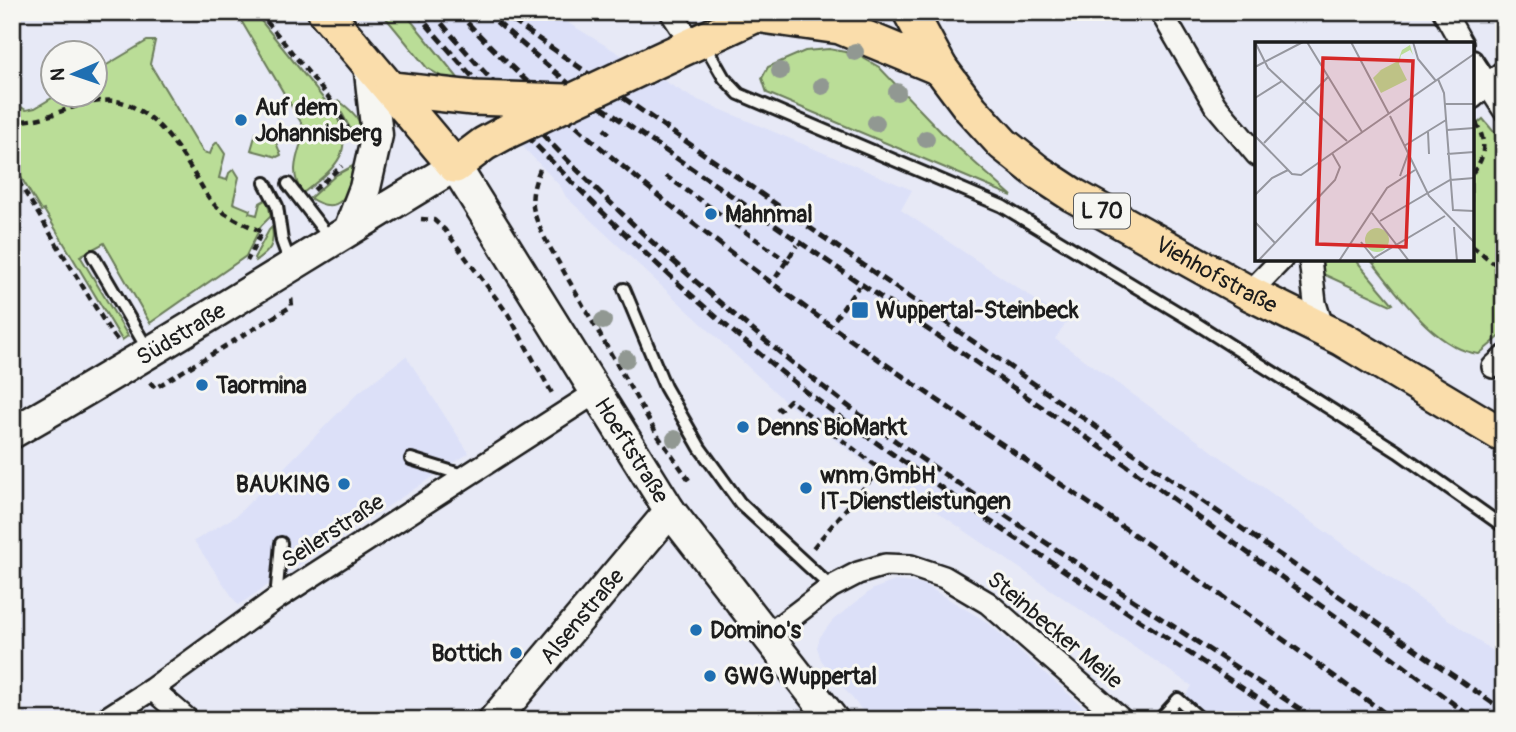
<svg xmlns="http://www.w3.org/2000/svg" width="1516" height="732" viewBox="0 0 1516 732" font-family="Pangolin,sans-serif">
  <style>
    .built { fill: #dce0f8 }
    .green { fill: #badd97; stroke: #6b7c5a; stroke-width: 2 }
    .lines { fill: none; stroke-linecap: round; stroke-linejoin: round }
    .lane-casing { stroke: #1c1c1c; stroke-width: 16 }
    .street-casing { stroke: #1c1c1c; stroke-width: 26 }
    .secondary-casing { stroke: #1c1c1c; stroke-width: 35 }
    .primary-casing { stroke: #1c1c1c; stroke-width: 38 }
    .path { stroke: #1c1c1c; stroke-width: 4.5; stroke-dasharray: 7 5; stroke-linecap: butt }
    .lane { stroke: #f6f6f2; stroke-width: 10 }
    .street { stroke: #f6f6f2; stroke-width: 21 }
    .secondary { stroke: #f6f6f2; stroke-width: 30 }
    .primary { stroke: #faddab; stroke-width: 33 }
    .rail { stroke: #1c1c1c; stroke-width: 5; stroke-dasharray: 10 5; stroke-linecap: butt }
    .primary-bridge-casing { stroke: #1c1c1c; stroke-width: 38; stroke-linecap: butt }
    .primary-bridge { stroke: #faddab; stroke-width: 33 }
    .tree { fill: #919892 }
    .poi-dot { fill: #1f6fb2; stroke: #f6f6f2; stroke-width: 2.5 }
    .labels { text-anchor: middle; dominant-baseline: central; stroke-width: 6; stroke-linejoin: round; paint-order: stroke }
    .shield { fill: #f6f6f2; stroke: #5d5d5c; stroke-width: 2 }
    .shield-label { font-size: 21px; font-weight: bold; fill: #1c1c1c }
    .poi-label { font-size: 23px; font-weight: bold; fill: #1c1c1c; stroke: #f6f6f2; text-anchor: start }
    .street-label { font-size: 23px; fill: #1c1c1c; stroke: #f6f6f2 }
    .inset-road { fill: none; stroke: #96979f; stroke-width: 2 }
    .view { fill: #d62828; fill-opacity: 0.15; stroke: #d62828; stroke-width: 3.5 }
    .inset-edge { fill: none; stroke: #1c1c1c; stroke-width: 3.5 }
  </style>
  <rect width="100%" height="100%" fill="#e7e9f6"/>
  <filter id="ink" filterUnits="userSpaceOnUse"><feTurbulence type="fractalNoise" baseFrequency=".0143" numOctaves="2"/><feDisplacementMap in="SourceGraphic" scale="14" xChannelSelector="R" yChannelSelector="G"/><feConvolveMatrix kernelMatrix="1 2 1 2 8 2 1 2 1" color-interpolation-filters="sRGB"/></filter>
  <g filter="url(#ink)">
    <path class="built" d="M404 12H550L691 97 912 190 901 210 1067 321 1055 339 1504 659V720H1171L1192 686 867 464 789 405 566 197 561 187 458 78Z
      M406 356 469 453 238 605 194 541 236 516 358 393Z
      M895 581 923 584 987 622 1098 720H870L821 660 817 647 820 637 833 620 873 589Z"/>
    <path class="green" d="M236 12H254L335 113C357 154 333 169 303 193 287 172 299 153 305 129Z
      M381 12H404L458 78 446 79 427 68Z
      M147 41H155L150 64 203 152 210 154 213 146 217 142 225 154 219 178 227 180 229 173 234 169 239 177 233 203 250 210 249 213 257 215 260 203 265 200 268 204 271 216 261 226 246 256 150 323 104 243 80 256 128 336 122 340 44 210 41 211 12 162V96L18 105 26 110 35 108 57 95 94 94 95 72Z
      M829 49 856 54 879 67 945 136 1012 196 767 93 762 78 768 67 805 51Z
      M339 101C359 116 363 122 363 147L353 134 336 102Z
      M1483 119 1504 144V333L1479 354C1435 350 1396 291 1370 259H1472V128Z
      M256 133 275 140 281 155 277 157 251 150Z
      M360 162C350 188 343 220 310 198L336 175Z
      M272 227C275 245 270 251 256 261L254 258 269 230Z
      M1322 259H1355L1393 304 1391 305 1323 274Z"/>
    <g class="lines">
      <defs>
        <path id="lane" d="M705 45 724 78 739 94 1002 206 1194 322 1398 452 1504 527
          M265 183 277 206 282 241 290 263
          M288 184 331 240
          M93 256 148 350
          M624 289 665 387 700 448 740 503 831 587
          M411 459 466 476
          M276 599 281 543
          M1159 720 1178 699 1202 720"/>
        <path id="street" d="M671 12 693 46
          M1161 12 1215 105 1257 155
          M1444 12 1462 44
          M1472 61 1504 110
          M1472 98 1504 71
          M1310 259 1315 303 1323 329
          M1249 293 1282 259
          M1493 367 1504 357
          M768 635 831 587 858 573 885 565 911 566 944 577 988 603 1122 720
          M152 689 188 720
          M104 720 152 689 276 599 595 393"/>
        <g id="secondary">
          <path d="M349 230 365 188 377 135 369 63"/>
          <path id="s1" d="M12 433C162 348 307 255 455 166L670 511 833 720"/>
          <path id="s2" d="M494 720 670 511"/>
        </g>
        <g id="primary">
          <path d="M325 12 455 166 484 144 506 132"/>
          <path id="s3" d="M910 12 941 69 971 109 1003 144 1038 172 1073 195 1249 293 1342 339 1504 436"/>
          <path d="M756 15 840 27 941 69"/>
          <path d="M644 67 763 12"/>
          <path d="M392 89 473 98"/>
        </g>
      </defs>
      <use href="#lane" class="lane-casing"/>
      <use href="#street" class="street-casing"/>
      <use href="#secondary" class="secondary-casing"/>
      <use href="#primary" class="primary-casing"/>
      <path class="path" d="M259 12 329 98 348 128
        M77 94 83 103
        M12 121C51 123 78 97 116 101 125 102 132 106 140 111 167 128 181 153 198 180 203 188 208 199 216 206 227 217 248 225 262 232L247 261
        M604 129 610 134
        M540 169C528 199 531 209 544 237L658 436 689 480
        M12 171 110 331 119 342
        M1472 173C1488 156 1486 136 1472 117
        M666 176 791 264
        M314 190 342 166
        M421 219 434 220 445 230 508 314 553 395
        M1472 246 1494 263 1504 267
        M776 277 797 245
        M835 319 859 286
        M150 382 155 388 292 306 291 297
        M777 407 780 410 790 400 880 469 812 549"/>
      <use href="#lane" class="lane"/>
      <use href="#street" class="street"/>
      <use href="#secondary" class="secondary"/>
      <use href="#primary" class="primary"/>
      <path class="rail" d="M416 12C529 145 649 264 784 374 840 419 900 459 959 500 1069 575 1180 646 1290 720
        M432 12C569 174 725 318 897 442 933 467 970 491 1006 516 1109 585 1213 652 1317 720
        M457 12C643 207 869 353 1090 504 1192 575 1294 646 1394 720
        M485 12 575 89 1115 457 1392 657 1475 720
        M500 12 1504 711"/>
      <defs>
        <path id="primary-bridge" d="M473 98 566 101
          M506 132 644 67"/>
      </defs>
      <use href="#primary-bridge" class="primary-bridge-casing"/>
      <use href="#primary-bridge" class="primary-bridge"/>
    </g>
    <g class="tree">
      <circle cx="855" cy="52" r="9"/>
      <circle cx="780" cy="71" r="9"/>
      <circle cx="822" cy="86" r="9"/>
      <circle cx="897" cy="92" r="9"/>
      <circle cx="876" cy="123" r="9"/>
      <circle cx="926" cy="139" r="9"/>
      <circle cx="603" cy="321" r="9"/>
      <circle cx="626" cy="359" r="9"/>
      <circle cx="675" cy="439" r="9"/>
    </g>
  </g>
  <g class="poi-dot">
    <circle cx="241" cy="120" r="7"/>
    <circle cx="711" cy="214" r="7"/>
    <rect x="851" y="301" width="18" height="18" rx="3.5"/>
    <circle cx="202" cy="385" r="7"/>
    <circle cx="743" cy="427" r="7"/>
    <circle cx="344" cy="484" r="7"/>
    <circle cx="806" cy="488" r="7"/>
    <circle cx="696" cy="630" r="7"/>
    <circle cx="516" cy="653" r="7"/>
    <circle cx="710" cy="676" r="7"/>
  </g>
  <g class="labels">
    <rect class="shield" x="1074" y="193.5" width="56" height="35" rx="5"/>
    <g class="shield-label">
      <text x="1102" y="211">L 70</text>
    </g>
    <g class="poi-label">
      <text x="255" y="107">Auf dem<tspan x="255" dy="26">Johannisberg</tspan></text>
      <text x="725" y="214">Mahnmal</text>
      <text x="876" y="310">Wuppertal-Steinbeck</text>
      <text x="216" y="385">Taormina</text>
      <text x="757" y="427">Denns BioMarkt</text>
      <text x="820" y="475">wnm GmbH<tspan x="820" dy="26">IT-Dienstleistungen</tspan></text>
      <text x="330" y="484" text-anchor="end">BAUKING</text>
      <text x="710" y="630">Domino's</text>
      <text x="502" y="653" text-anchor="end">Bottich</text>
      <text x="724" y="676">GWG Wuppertal</text>
    </g>
    <g class="street-label">
      <text stroke="none"><textPath href="#s3" startOffset="413">Viehhofstraße</textPath></text>
      <text stroke="none"><textPath href="#s1" startOffset="196">Südstraße</textPath></text>
      <text stroke="none"><textPath href="#s1" startOffset="852">Hoeftstraße</textPath></text>
      <text transform="translate(333 531) rotate(-33)">Seilerstraße</text>
      <text stroke="none"><textPath href="#s2" startOffset="136">Alsenstraße</textPath></text>
      <text transform="translate(1055 630) rotate(40)">Steinbecker Meile</text>
    </g>
  </g>
  <g transform="translate(1255 42)">
    <rect width="219" height="219" fill="#e7e9f6"/>
    <path d="M155 3 158 13 155 8 146 13 144 22 152 38 126 51 118 36 126 28 116 33 143 19 147 8ZM110 198a12 12 0 1 1 24 0a12 12 0 1 1-24 0Z" fill="#badd97"/>
    <path class="inset-road" d="M0 0 13 26 92 99M52 0 107 90M96 0 134 72M158 0 163 17 181 39M0 25 48 0M183 37 189 51 198 168 219 169M0 56 27 39M190 62H219M135 74 174 154 219 200M192 88 219 86M173 90 174 112M0 94 37 132 46 133 219 12M9 101 73 35M149 104 191 78M192 112 219 110M145 134 153 112M0 153 17 136 33 128M117 171 154 219M125 179 195 138 219 136M0 180 20 201M199 185 202 219M106 200 121 219M119 216 190 174M3 219 80 138 85 125 77 111M84 219 132 146 160 128"/>
    <path class="view" d="M68 16 158 19 151 205 62 202Z"/>
    <rect width="219" height="219" class="inset-edge"/>
  </g>
  <rect width="1516" height="732" fill="none" stroke="#f6f6f2" stroke-width="42"/>
  <rect x="21" y="21" width="1474" height="690" fill="none" stroke="#1c1c1c" stroke-width="2.5" filter="url(#ink)"/>
  <g transform="translate(74 74) rotate(268)"><circle r="33" fill="#f6f6f2" stroke="#9f9f9c" stroke-width="2"/>
  <path d="M0-5L12 26L0 18L-12 26Z" fill="#1f6fb2"/>
  <text y="-10" font-size="19" font-weight="bold" text-anchor="middle" fill="#1c1c1c">N</text>
  </g>
</svg>
